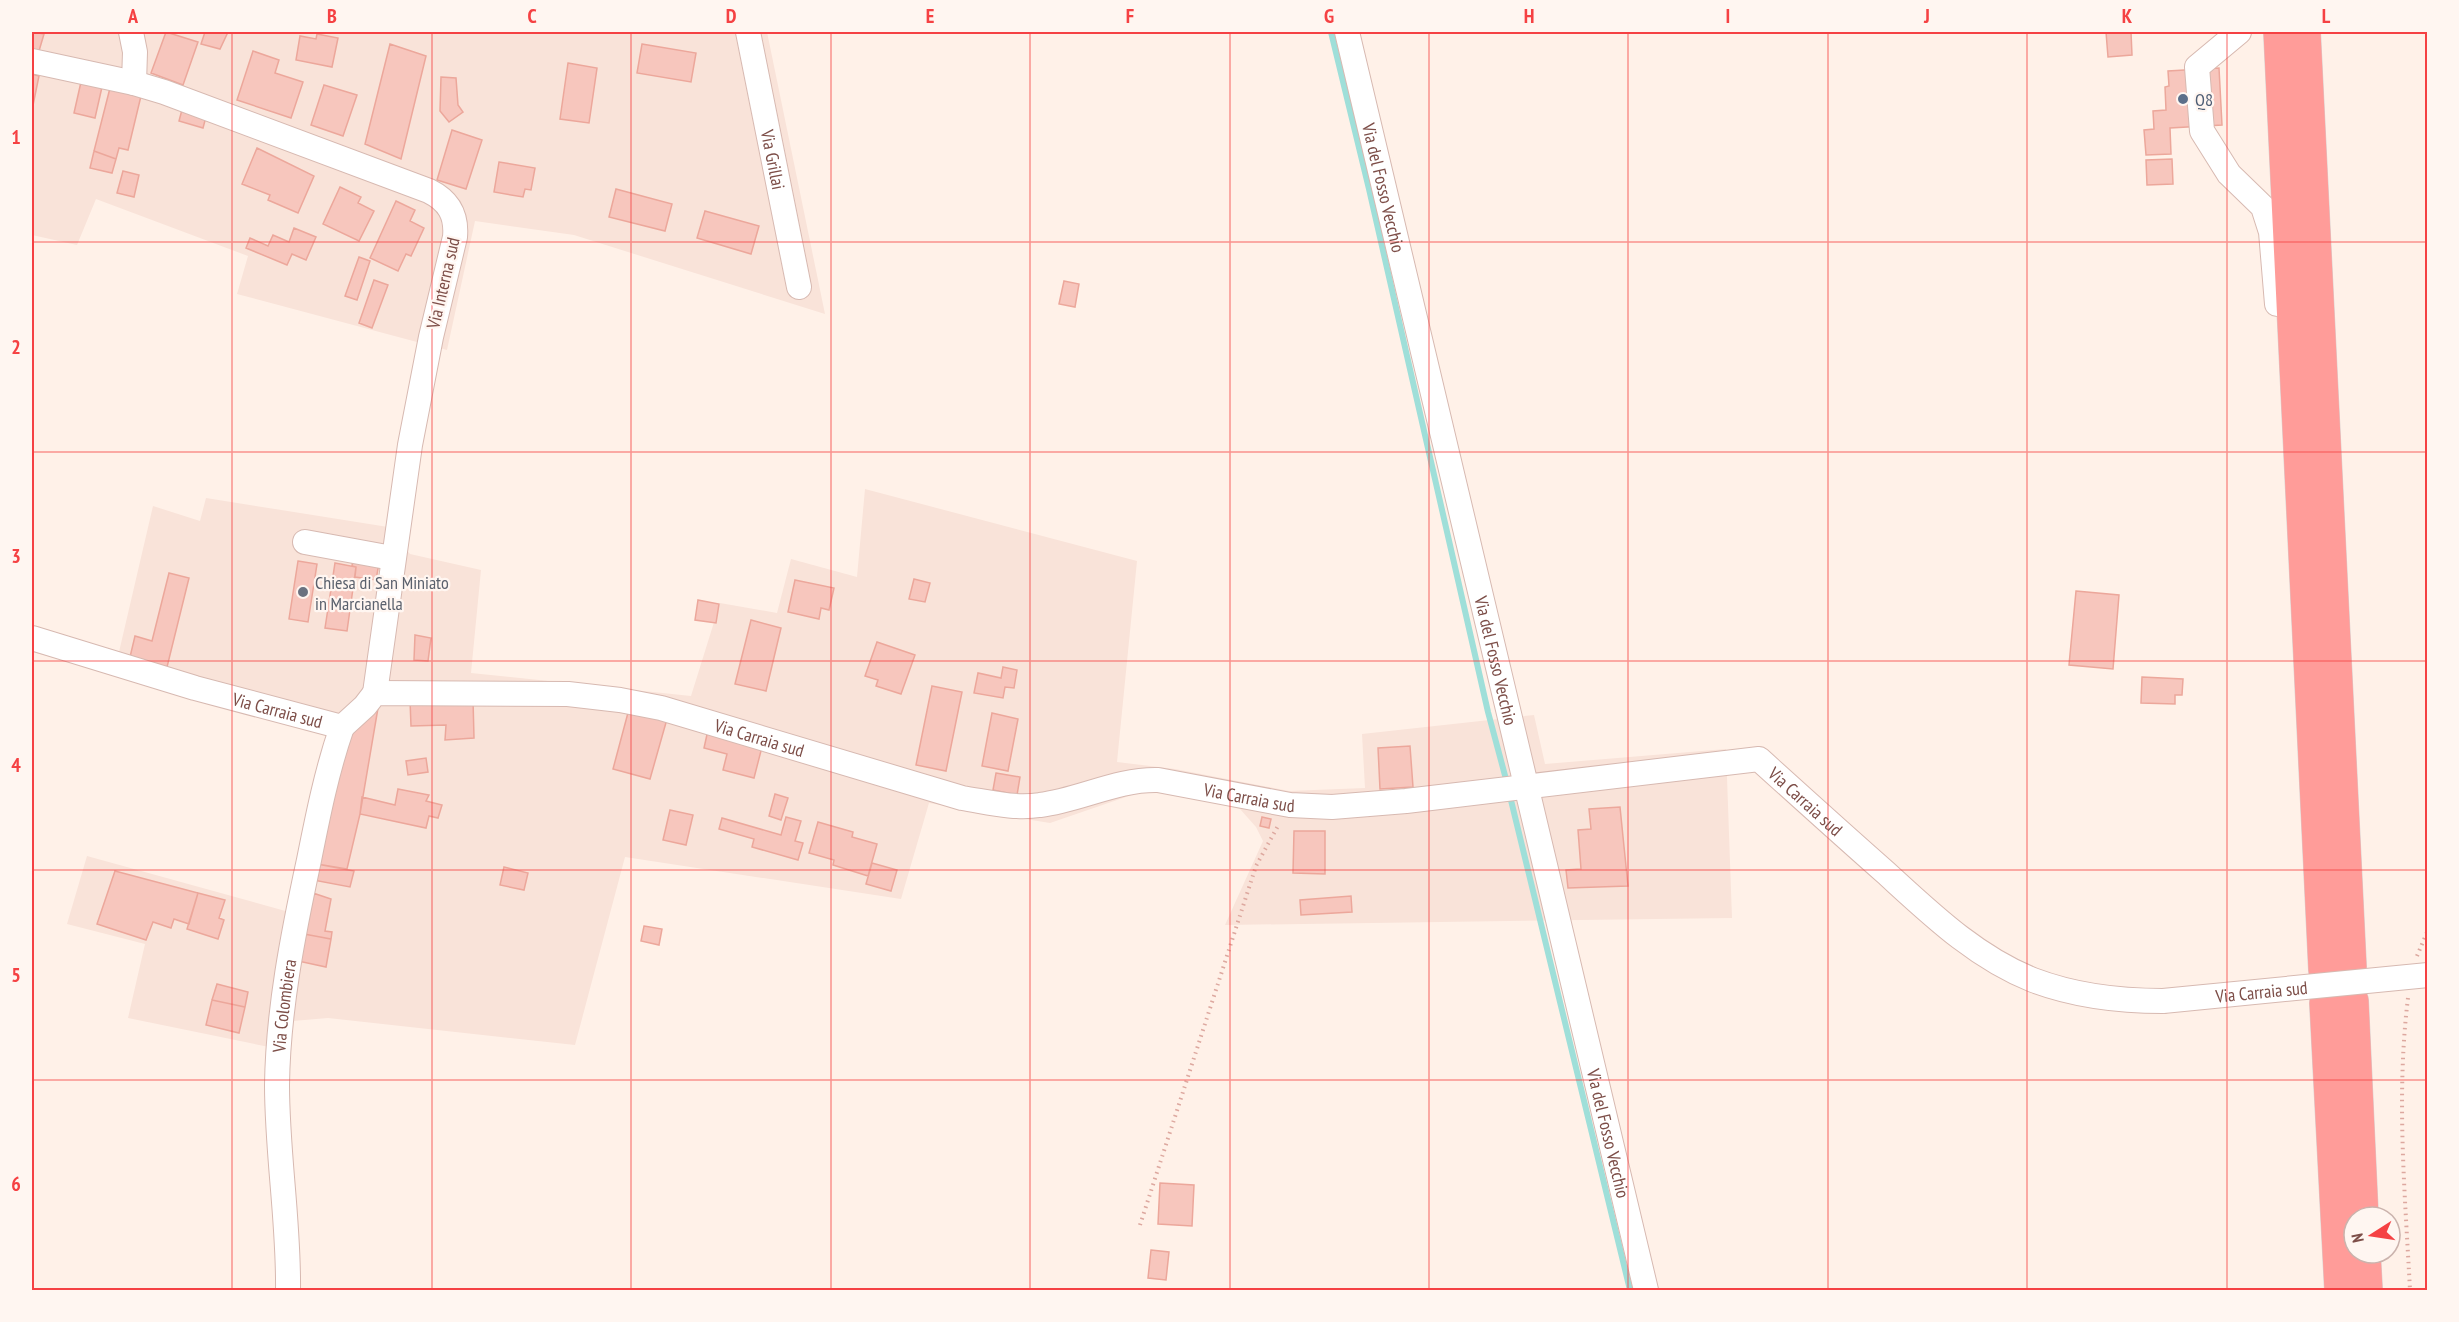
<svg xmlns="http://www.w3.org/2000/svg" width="2459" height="1322" viewBox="0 0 2459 1322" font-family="'PT Sans Narrow',sans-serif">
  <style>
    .residential { fill: #f9e3d9 }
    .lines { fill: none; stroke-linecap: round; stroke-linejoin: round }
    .stream { stroke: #9fdfd9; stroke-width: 6 }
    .building { fill: #f7c6bd; stroke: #eca79b; stroke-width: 1.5 }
    .minor-casing { stroke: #d7b9b1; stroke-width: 26 }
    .highway-casing { stroke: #dbcdcc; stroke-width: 34 }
    .path { stroke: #dda89f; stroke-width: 4; stroke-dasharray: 1.5 4.5; stroke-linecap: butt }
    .minor { stroke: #fff; stroke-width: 24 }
    .highway { stroke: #ff9c99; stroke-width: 33 }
    .minor-bridge-casing { stroke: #d7b9b1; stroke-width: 26; stroke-linecap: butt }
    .minor-bridge { stroke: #fff; stroke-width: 24 }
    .grid { fill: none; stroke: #f54143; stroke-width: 1.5; stroke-opacity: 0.55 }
    .service-dot { fill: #5c6f8a; stroke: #fff6f1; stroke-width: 2 }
    .worship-dot { fill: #6b7280; stroke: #fff6f1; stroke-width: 2 }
    .labels { text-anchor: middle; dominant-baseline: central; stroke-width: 4.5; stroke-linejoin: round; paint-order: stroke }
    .service-label { font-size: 18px; fill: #4e5e75; stroke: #fff6f1; text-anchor: start }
    .street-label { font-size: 18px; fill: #7d4e48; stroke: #fff6f1 }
    .worship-label { font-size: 18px; fill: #5b616d; stroke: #fff6f1; text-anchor: start }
    .neatline { fill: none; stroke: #f54143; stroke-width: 2 }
    .grid-label { font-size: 20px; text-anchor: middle; font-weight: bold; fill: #f54143 }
  </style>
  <rect width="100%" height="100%" fill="#fff1e8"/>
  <path class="residential" d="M32 32H767L825 314 574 235 475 221 447 350 237 294 248 256 96 199 77 245 32 235Z
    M865 489 1137 561 1117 762 1175 769 1289 791 1365 788 1362 734 1534 715 1545 764 1726 749 1732 918 1225 925 1263 841 1256 827 1240 809 1152 788 1050 823 929 803 901 899 625 857 575 1045 328 1018 281 1022 269 1047 128 1018 145 944 67 924 87 856 289 912 330 731 32 652V625L119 652 153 506 200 521 206 498 388 527 410 554 481 570 471 673 691 696 720 603 777 613 791 559 857 577Z"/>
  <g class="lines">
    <path class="stream" d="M1331 32 1369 189 1488 712 1507 783
      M1509 792 1630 1290"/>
  </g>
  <path class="building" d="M32 32 44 34 39 51 32 50Z
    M166 32 198 42 183 85 151 73Z
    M205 32H228L220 49 201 44Z
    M2106 32H2131L2132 55 2108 57Z
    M317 34 338 38 332 67 296 60 300 36 316 39Z
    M390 44 426 56 401 159 365 144Z
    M642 44 696 53 691 82 637 73Z
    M253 51 279 60 275 73 303 82 291 118 237 100Z
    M568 63 597 68 589 123 560 119Z
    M2219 68 2222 125 2170 128 2171 154 2146 155 2144 130 2154 129 2153 111 2166 110 2165 87 2169 86 2168 71Z
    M32 74 39 76 32 110Z
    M441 77 456 78 458 105 463 112 449 122 440 111Z
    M81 82 102 87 95 118 74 113Z
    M324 85 357 95 343 136 311 125Z
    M110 88 141 96 128 150 119 148 116 159 94 151Z
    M183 106 207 113 203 128 179 121Z
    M452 130 482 140 466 189 437 180Z
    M257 148 314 176 298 213 268 200 270 195 242 184Z
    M94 151 116 159 112 173 90 168Z
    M2172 159 2173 184 2147 185 2146 160Z
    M499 162 535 168 531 190 525 189 523 197 494 192Z
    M123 171 139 175 134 197 117 193Z
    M340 187 361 197 358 203 374 211 359 241 323 224Z
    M616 189 672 204 665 231 609 217Z
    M396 201 415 210 410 221 424 228 411 256 406 254 398 271 370 258Z
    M705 211 759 226 751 254 697 238Z
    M294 228 316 237 306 260 292 254 287 265 246 248 250 238 268 246 273 235 289 242Z
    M359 257 370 261 357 300 345 296Z
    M374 280 388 285 372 328 359 323Z
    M1064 281 1079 284 1075 307 1059 304Z
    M353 559 379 563 376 580 355 577 356 567 352 566Z
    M298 561 317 564 308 622 289 619Z
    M335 563 356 567 347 631 325 628Z
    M169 573 189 578 167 667 130 657 135 636 152 641Z
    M914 579 930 583 925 602 909 599Z
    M795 580 834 588 829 610 821 608 819 619 788 612Z
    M2076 591 2119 595 2113 669 2069 665Z
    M698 600 719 604 716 623 695 620Z
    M751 620 781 628 766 691 735 684Z
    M415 635 431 638 428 661 414 660Z
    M877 642 915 655 901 694 876 686 878 680 865 676Z
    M1003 667 1017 670 1014 688 1005 687 1003 698 974 693 978 673 1001 678Z
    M2142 677 2183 679 2182 695H2175V704L2141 703Z
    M932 686 962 692 946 771 916 765Z
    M473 699 474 738 445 740 446 725 411 726 410 700Z
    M378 708 360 814 347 869 317 864 347 733Z
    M629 709 667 719 650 779 613 769Z
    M992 713 1018 719 1008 771 982 766Z
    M708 730 763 743 754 778 723 770 727 754 704 748Z
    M1410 746 1413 787 1380 789 1378 748Z
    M426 758 428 772 408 775 406 761Z
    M996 773 1020 777 1017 795 993 790Z
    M398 789 429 795 426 801 442 805 438 818 429 816 426 828 360 814 362 797 395 805Z
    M775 794 788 798 781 820 769 816Z
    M1620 807 1628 886 1568 888 1566 870 1581 869 1578 830 1591 829 1589 809Z
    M670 810 693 815 686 845 663 840Z
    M786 817 801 821 795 841 803 843 798 860 752 847 754 839 719 829 722 818 781 835Z
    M1262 817 1271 819 1269 828 1260 826Z
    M818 822 853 832 852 837 877 844 868 876 833 865 834 860 809 853Z
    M1294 831H1325V874L1293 873Z
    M872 863 897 870 891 891 866 884Z
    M317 864 354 871 350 887 313 880Z
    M504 867 528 873 524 890 500 885Z
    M115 871 198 893 189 924 174 919 171 928 153 922 146 940 97 924Z
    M198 893 225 900 219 918 224 920 218 939 187 929Z
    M313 893 331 899 325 931 332 932 331 939 304 934Z
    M1351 896 1352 912 1301 915 1300 900Z
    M644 926 662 929 659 945 641 941Z
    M304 934 331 939 326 967 298 961Z
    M217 984 248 992 245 1007 212 1000Z
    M212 1000 245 1007 239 1033 206 1025Z
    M1160 1183 1194 1185 1192 1226 1158 1224Z
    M1151 1250 1169 1252 1166 1280 1148 1278Z"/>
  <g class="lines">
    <defs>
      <g id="minor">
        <path d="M131 32 135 52 134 83"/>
        <path id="s1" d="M748 32 799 287"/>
        <path id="s2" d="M1347 32 1646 1290"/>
        <path d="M2239 32 2197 67 2202 131 2229 174 2263 207 2271 232 2277 304"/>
        <path d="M32 61 134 83 164 92 429 191C449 201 457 215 455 237L431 337 410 445 375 693"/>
        <path d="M305 542 392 558"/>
        <path id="s3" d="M32 638 195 688 342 727 365 706 375 693 568 694 620 700 661 708 962 798C988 802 1013 809 1040 805 1080 800 1117 779 1158 780L1290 805 1332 807 1406 801 1759 759C1801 797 1843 835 1885 872 1930 913 1975 957 2033 980 2075 996 2118 1001 2163 1001"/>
        <path id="s4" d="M288 1290C289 1222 277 1154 277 1085 278 1010 293 934 309 860 318 815 327 770 342 727"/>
      </g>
      <path id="highway" d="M2280 32 2325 970
        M2304 32 2350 967
        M2352 1001 2362 1217
        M2326 1003 2341 1290
        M2364 1253 2366 1290"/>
    </defs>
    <use href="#minor" class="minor-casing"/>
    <use href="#highway" class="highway-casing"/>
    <path class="path" d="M2417 956 2428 930
      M2408 998C2396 1094 2405 1194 2410 1290
      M1140 1225 1256 866 1279 824"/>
    <use href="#minor" class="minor"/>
    <use href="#highway" class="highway"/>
    <defs>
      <g id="minor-bridge">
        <path id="s5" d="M2163 1001 2428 975"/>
      </g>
    </defs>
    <use href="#minor-bridge" class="minor-bridge-casing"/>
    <use href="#minor-bridge" class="minor-bridge"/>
  </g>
  <path class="grid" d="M232 32V1290M432 32V1290M631 32V1290M831 32V1290M1030 32V1290M1230 32V1290M1429 32V1290M1628 32V1290M1828 32V1290M2027 32V1290M2227 32V1290M32 242H2428M32 452H2428M32 661H2428M32 870H2428M32 1080H2428"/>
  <circle class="service-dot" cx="2183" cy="99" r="6"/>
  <circle class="worship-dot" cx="303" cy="592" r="6"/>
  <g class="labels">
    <g class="service-label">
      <text x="2195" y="99">Q8</text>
    </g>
    <g class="street-label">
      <text stroke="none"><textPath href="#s1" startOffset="130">Via Grillai</textPath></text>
      <text stroke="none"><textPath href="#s2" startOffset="160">Via del Fosso Vecchio</textPath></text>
      <text transform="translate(443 283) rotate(-77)">Via Interna sud</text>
      <text stroke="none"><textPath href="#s2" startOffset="646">Via del Fosso Vecchio</textPath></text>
      <text stroke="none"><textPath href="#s3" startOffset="256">Via Carraia sud</textPath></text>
      <text stroke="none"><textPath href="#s3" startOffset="760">Via Carraia sud</textPath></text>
      <text stroke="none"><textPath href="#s3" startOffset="1264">Via Carraia sud</textPath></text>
      <text stroke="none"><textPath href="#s3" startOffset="1840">Via Carraia sud</textPath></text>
      <text stroke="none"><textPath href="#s5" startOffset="99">Via Carraia sud</textPath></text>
      <text stroke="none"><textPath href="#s4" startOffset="285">Via Colombiera</textPath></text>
      <text stroke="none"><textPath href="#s2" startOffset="1132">Via del Fosso Vecchio</textPath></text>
    </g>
    <g class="worship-label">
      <text x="315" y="582">Chiesa di San Miniato<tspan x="315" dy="21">in Marcianella</tspan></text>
    </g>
  </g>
  <rect width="2459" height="1322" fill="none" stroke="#fff6f1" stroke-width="66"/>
  <g transform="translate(2372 1235) rotate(258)"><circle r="28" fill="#fff6f1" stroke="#cbb3ad" stroke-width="1.5"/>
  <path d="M0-4.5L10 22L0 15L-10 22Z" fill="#f54143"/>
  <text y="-9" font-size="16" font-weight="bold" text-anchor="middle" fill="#7d4e48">N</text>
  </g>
  <rect x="33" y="33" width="2393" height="1256" class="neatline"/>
  <g class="grid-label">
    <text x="133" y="23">A</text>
    <text x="332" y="23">B</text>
    <text x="532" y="23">C</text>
    <text x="731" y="23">D</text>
    <text x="930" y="23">E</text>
    <text x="1130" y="23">F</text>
    <text x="1329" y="23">G</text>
    <text x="1529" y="23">H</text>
    <text x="1728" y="23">I</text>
    <text x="1927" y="23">J</text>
    <text x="2127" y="23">K</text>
    <text x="2326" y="23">L</text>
    <text x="16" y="144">1</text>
    <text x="16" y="354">2</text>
    <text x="16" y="563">3</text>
    <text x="16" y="772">4</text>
    <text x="16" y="982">5</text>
    <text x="16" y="1191">6</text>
  </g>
</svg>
